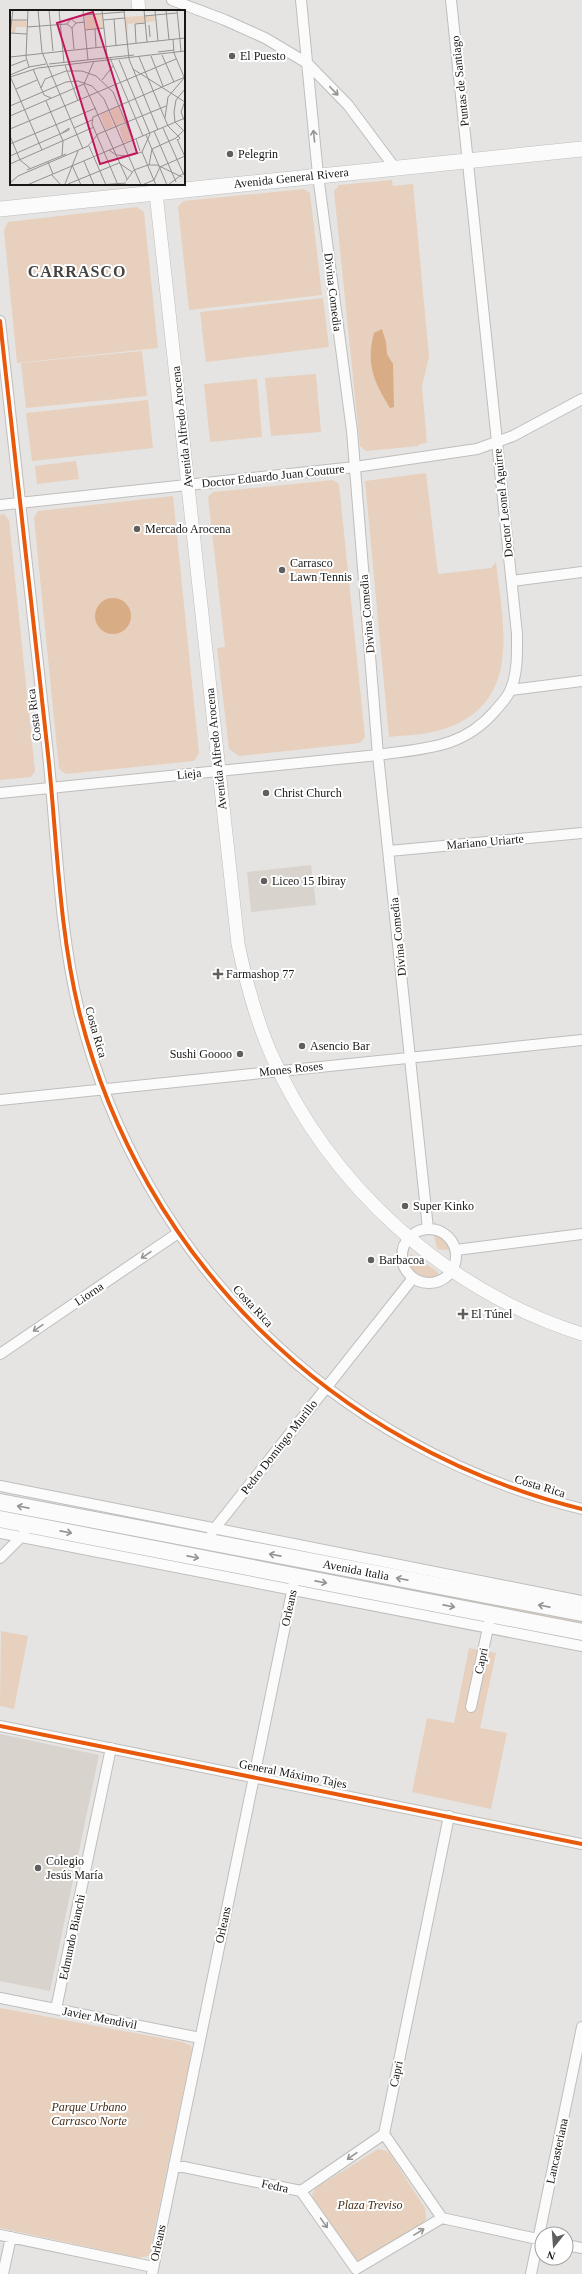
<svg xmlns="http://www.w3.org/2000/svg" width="582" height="2274" viewBox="0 0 582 2274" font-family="Georgia,serif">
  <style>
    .built { fill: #d9d3ce }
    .green { fill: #e7d0bd }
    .water { fill: #d8ad86 }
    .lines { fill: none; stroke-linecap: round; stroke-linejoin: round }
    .minor-casing { stroke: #bebebc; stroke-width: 12 }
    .tertiary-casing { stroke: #bebebc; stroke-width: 14 }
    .secondary-casing { stroke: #bebebc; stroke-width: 16 }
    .primary-casing { stroke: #bebebc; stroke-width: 18 }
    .minor { stroke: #fbfbfb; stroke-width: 10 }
    .tertiary { stroke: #fbfbfb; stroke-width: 13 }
    .secondary { stroke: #fbfbfb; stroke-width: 15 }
    .primary { stroke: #fbfbfb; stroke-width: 16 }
    .cycleway-casing { stroke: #fff; stroke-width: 6 }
    .cycleway { stroke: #e8590c; stroke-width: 4 }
    .oneway { stroke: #959494 }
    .poi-dot { fill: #605f5d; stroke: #fff; stroke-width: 1.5 }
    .labels { text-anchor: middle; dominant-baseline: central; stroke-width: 4; stroke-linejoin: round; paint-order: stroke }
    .poi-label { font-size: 12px; fill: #181716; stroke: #fff; text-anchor: start }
    .street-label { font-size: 12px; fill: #181716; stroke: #fff }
    .park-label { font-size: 12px; font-style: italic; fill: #452c14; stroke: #fff }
    .district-label { font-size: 16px; font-weight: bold; letter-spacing: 1px; fill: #464442; stroke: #fff }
    .inset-road { fill: none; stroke: #949290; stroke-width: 1 }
    .view { fill: #c2185b; fill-opacity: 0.15; stroke: #c2185b; stroke-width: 2 }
    .inset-edge { fill: none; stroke: #181716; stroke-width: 2 }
  </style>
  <rect width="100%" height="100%" fill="#e6e4e2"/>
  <path class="built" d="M311 865 316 905 251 912 247 872Z
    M0 1734 99 1755 50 1991 0 1981Z"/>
  <path class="green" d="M392 180 393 186 413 184 429 357 422 386 427 443 419 444V446L366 451 360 446 334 191 339 185Z
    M304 189 310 193 322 295 189 310 178 207 183 201Z
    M137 207 144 212 158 348 17 363 4 230 8 222Z
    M323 298 329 347 206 362 200 312Z
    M142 351 147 396 26 408 21 363Z
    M316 374 321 432 271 436 265 378Z
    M257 379 262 437 210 442 204 384Z
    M148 400 153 448 32 461 26 413Z
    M76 461 79 479 37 484 35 466Z
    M426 473 438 574 491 568 496 562C503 625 523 703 444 729 426 735 407 735 389 737L365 481Z
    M333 480 339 484 365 737 360 743 239 756 229 749 217 648 225 647 208 497 213 492Z
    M173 496 199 753 194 761 66 774 59 769 34 518 38 511Z
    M4 514 9 520 35 771 31 777 0 780V515Z
    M438 1234 450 1243V1250L437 1249 434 1235Z
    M411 1254 438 1272 437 1277C425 1280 399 1268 411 1254Z
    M0 1508 582 1618V1627L0 1516Z
    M1 1631 28 1636 14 1709 0 1706Z
    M469 1648 496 1653 480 1728 507 1733 491 1809 412 1792 427 1718 454 1723Z
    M0 2008 183 2042 191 2046 192 2050 149 2256 138 2258 0 2228Z
    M378 2149 387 2151 390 2154 425 2208 426 2219C420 2229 366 2263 356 2260L314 2203 312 2194 316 2188Z"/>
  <path class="water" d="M382 329 386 342 387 354 393 364 394 407 390 408C373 381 366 363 374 333Z
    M95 616a18 18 0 1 1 36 0a18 18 0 1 1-36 0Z"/>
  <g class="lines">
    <defs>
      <path id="minor" d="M172 0 225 20 265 38 307 63 348 105 395 168
        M301 0 318 175 352 431 378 755 428 1229
        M0 321C15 463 31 604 47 745 57 833 58 925 79 1011 141 1260 333 1447 582 1509
        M0 505 355 467 477 449 513 436 582 399
        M512 581 582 572
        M511 690 582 681
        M0 793 378 755C425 748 462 749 495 711 500 705 507 698 510 691 518 674 517 652 517 634L451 0
        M389 851 582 833
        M0 1100 582 1040
        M402 1256a27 27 0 1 1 54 0a27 27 0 1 1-54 0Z
        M456 1250 582 1234
        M0 1354 178 1233
        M0 1486 582 1601
        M212 1532 413 1278
        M0 1533 582 1646
        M0 1558 24 1534
        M471 1707 489 1623
        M0 1726 582 1844
        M0 1998 200 2038
        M56 2009 111 1748
        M174 2165 301 2191 384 2134
        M301 2191 356 2269 442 2218 384 2134 449 1816
        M442 2218 542 2240
        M0 2235 153 2267
        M566 2245 582 2248
        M3 2274 11 2237
        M152 2274 295 1577
        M531 2274 582 2027"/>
      <path id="tertiary" d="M138 0 139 11
        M155 184 238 944C246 982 256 1020 272 1056 330 1186 446 1291 582 1334"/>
      <path id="secondary" d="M0 209 582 149"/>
      <path id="primary" d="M0 1502 582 1613
        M0 1519 582 1632"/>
    </defs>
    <use href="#minor" class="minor-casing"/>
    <use href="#tertiary" class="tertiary-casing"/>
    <use href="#secondary" class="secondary-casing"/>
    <use href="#primary" class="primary-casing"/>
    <use href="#minor" class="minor"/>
    <use href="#tertiary" class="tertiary"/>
    <use href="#secondary" class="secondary"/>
    <use href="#primary" class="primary"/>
    <defs>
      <path id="cycleway" d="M0 321C15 463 31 604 47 745 57 833 58 925 79 1011 141 1260 333 1447 582 1509
        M0 1726 582 1844"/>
    </defs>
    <use href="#cycleway" class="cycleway-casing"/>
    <use href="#cycleway" class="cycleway"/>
  </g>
  <defs><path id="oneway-shaft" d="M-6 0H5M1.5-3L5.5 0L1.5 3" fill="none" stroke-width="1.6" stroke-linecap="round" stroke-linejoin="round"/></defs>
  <g class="oneway">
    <use href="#oneway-shaft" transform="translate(334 91) rotate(46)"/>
    <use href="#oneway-shaft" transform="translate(314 136) rotate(-96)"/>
    <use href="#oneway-shaft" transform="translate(146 1255) rotate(146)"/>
    <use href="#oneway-shaft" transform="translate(38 1328) rotate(146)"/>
    <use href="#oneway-shaft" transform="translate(23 1507) rotate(-169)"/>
    <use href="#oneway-shaft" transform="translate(66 1532) rotate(11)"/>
    <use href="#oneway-shaft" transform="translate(275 1555) rotate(-169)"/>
    <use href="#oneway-shaft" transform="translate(193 1557) rotate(11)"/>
    <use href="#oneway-shaft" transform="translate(402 1579) rotate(-169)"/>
    <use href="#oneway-shaft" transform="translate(321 1582) rotate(11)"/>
    <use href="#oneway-shaft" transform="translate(449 1606) rotate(11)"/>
    <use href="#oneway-shaft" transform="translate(544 1606) rotate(-169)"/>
    <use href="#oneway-shaft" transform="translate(352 2156) rotate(145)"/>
    <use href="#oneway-shaft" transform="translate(324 2223) rotate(55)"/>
    <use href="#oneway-shaft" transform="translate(419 2232) rotate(-31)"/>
  </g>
  <g class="poi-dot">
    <circle cx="232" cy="56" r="4"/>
    <circle cx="230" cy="154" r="4"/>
    <circle cx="137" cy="529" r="4"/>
    <circle cx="282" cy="570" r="4"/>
    <circle cx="266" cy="793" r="4"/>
    <circle cx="264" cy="881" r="4"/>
    <path d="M216 968h4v4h4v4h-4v4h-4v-4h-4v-4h4z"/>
    <circle cx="302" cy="1046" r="4"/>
    <circle cx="240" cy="1054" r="4"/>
    <circle cx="405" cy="1206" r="4"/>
    <circle cx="371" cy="1260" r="4"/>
    <path d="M461 1308h4v4h4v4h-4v4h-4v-4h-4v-4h4z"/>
    <circle cx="38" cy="1868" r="4"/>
  </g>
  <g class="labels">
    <g class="poi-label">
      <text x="240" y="56">El Puesto</text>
      <text x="238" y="154">Pelegrin</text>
      <text x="145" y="529">Mercado Arocena</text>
      <text x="290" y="563">Carrasco<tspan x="290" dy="14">Lawn Tennis</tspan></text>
      <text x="274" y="793">Christ Church</text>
      <text x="272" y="881">Liceo 15 Ibiray</text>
      <text x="226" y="974">Farmashop 77</text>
      <text x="310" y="1046">Asencio Bar</text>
      <text x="232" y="1054" text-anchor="end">Sushi Goooo</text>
      <text x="413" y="1206">Super Kinko</text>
      <text x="379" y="1260">Barbacoa</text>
      <text x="471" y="1314">El Túnel</text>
      <text x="46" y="1861">Colegio<tspan x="46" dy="14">Jesús María</tspan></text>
    </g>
    <g class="street-label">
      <text transform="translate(460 81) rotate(-96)">Puntas de Santiago</text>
      <text transform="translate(291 178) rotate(-6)">Avenida General Rivera</text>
      <text transform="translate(333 292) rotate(83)">Divina Comedia</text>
      <text transform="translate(182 427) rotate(-96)">Avenida Alfredo Arocena</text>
      <text transform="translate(273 476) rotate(-6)">Doctor Eduardo Juan Couture</text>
      <text transform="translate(503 503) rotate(-96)">Doctor Leonel Aguirre</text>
      <text transform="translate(367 614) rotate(-95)">Divina Comedia</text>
      <text transform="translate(34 715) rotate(-97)">Costa Rica</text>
      <text transform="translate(216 749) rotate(-96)">Avenida Alfredo Arocena</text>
      <text transform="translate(189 774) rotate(-6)">Lieja</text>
      <text transform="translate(485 842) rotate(-5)">Mariano Uriarte</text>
      <text transform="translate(398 937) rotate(-96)">Divina Comedia</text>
      <text transform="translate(96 1032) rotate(74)">Costa Rica</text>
      <text transform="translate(291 1069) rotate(-6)">Mones Roses</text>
      <text transform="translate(89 1294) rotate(-34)">Liorna</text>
      <text transform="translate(253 1306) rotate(47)">Costa Rica</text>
      <text transform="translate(279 1447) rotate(-52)">Pedro Domingo Murillo</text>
      <text transform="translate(540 1486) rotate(17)">Costa Rica</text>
      <text transform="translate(356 1570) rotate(11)">Avenida Italia</text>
      <text transform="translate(289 1608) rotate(-78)">Orleans</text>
      <text transform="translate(481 1661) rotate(-78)">Capri</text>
      <text transform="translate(293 1774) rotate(11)">General Máximo Tajes</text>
      <text transform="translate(223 1925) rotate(-78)">Orleans</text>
      <text transform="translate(72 1937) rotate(-78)">Edmundo Bianchi</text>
      <text transform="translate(100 2018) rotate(11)">Javier Mendivil</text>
      <text transform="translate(396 2074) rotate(-78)">Capri</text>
      <text transform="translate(557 2151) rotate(-78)">Lancasteriana</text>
      <text transform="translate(275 2186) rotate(12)">Fedra</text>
      <text transform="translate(158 2243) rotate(-78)">Orleans</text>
    </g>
    <g class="park-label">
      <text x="89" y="2107">Parque Urbano<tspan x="89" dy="14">Carrasco Norte</tspan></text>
      <text x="370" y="2205">Plaza Treviso</text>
    </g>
    <g class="district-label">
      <text x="77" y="271">CARRASCO</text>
    </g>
  </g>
  <g transform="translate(10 10)">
    <rect width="175" height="175" fill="#e6e4e2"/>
    <path d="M92 4 93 18 76 20 75 6ZM144 5 145 11 118 14 117 33 115 7ZM1 11H16L17 17H6L5 23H1ZM108 96 115 112 106 116 100 100ZM98 101 104 116 96 120 90 104ZM115 114 122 129 114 133 109 118Z" fill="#e7d0bd"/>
    <path class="inset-road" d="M18 0 16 47 19 57M28 0 32 42 73 139M39 0 43 41M49 0 54 53M73 0 78 50M92 0 97 46M114 0 119 49 148 120M134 0 137 32M145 0 148 31M156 0 159 30M167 0 171 41M74 5 114 2M134 6 167 3M104 9 106 35M0 10H17M93 10 115 8M139 15 140 27M17 17 57 14M62 18 66 13 75 12M85 19 86 37M75 20 94 18M0 23 17 24M0 24 3 0M163 29 164 43 174 67M126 33 125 14 135 13M64 39 62 18 57 14 61 9 66 13M148 42 164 40M152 45 164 72M141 46 153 76M0 47 175 28M129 47 158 116 170 128 168 130M100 48 133 126M109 50 140 124 132 142 146 175M84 51 74 74 117 169M39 54 124 45M55 55 68 91M0 56 16 50M23 59 34 85 41 88M123 59 175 92M0 65 19 57 36 54M0 66 32 140M0 67 28 58 175 41M92 70 103 56M31 78 35 69 56 61H72L86 66 103 82 123 130M6 79 27 70M175 79 166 90 164 102 165 112 175 122M36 91 53 131 52 146M175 91 171 102 175 112M0 96 56 72 68 71 82 76 94 89 131 175M0 106 74 74M155 108 158 87 174 68M64 118 82 110M153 118 174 165M0 119 166 49M144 121 166 172M136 125 157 175M0 126 10 150 21 159M126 129 130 141M167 129 175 147M0 134 86 98M79 136 96 175M99 140 106 145 117 146 132 142M0 146 50 124 59 120V118L52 123M74 151 84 175M38 152 43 164M0 154 84 117M62 155 71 175M139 155 142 139 166 128 175 119M150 157 175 146M17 160 56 144M41 164 50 174M116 171 124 160 138 155H147L172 167M0 173 8 166 78 136 88 124 156 96M55 174 68 141M58 174 109 153 122 162M17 175 175 108M89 175 116 173M108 175 82 114 83 107 175 67M132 175 144 170 150 157M158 175 175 162"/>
    <path class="view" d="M83 2 127 143 90 154 47 13Z"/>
    <rect width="175" height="175" class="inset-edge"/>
  </g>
  <g transform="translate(554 2246) rotate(197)"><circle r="19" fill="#ffffff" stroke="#a3a2a2"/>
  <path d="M0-3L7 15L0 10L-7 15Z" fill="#605f5d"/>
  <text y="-6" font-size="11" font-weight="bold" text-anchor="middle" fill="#181716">N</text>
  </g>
</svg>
